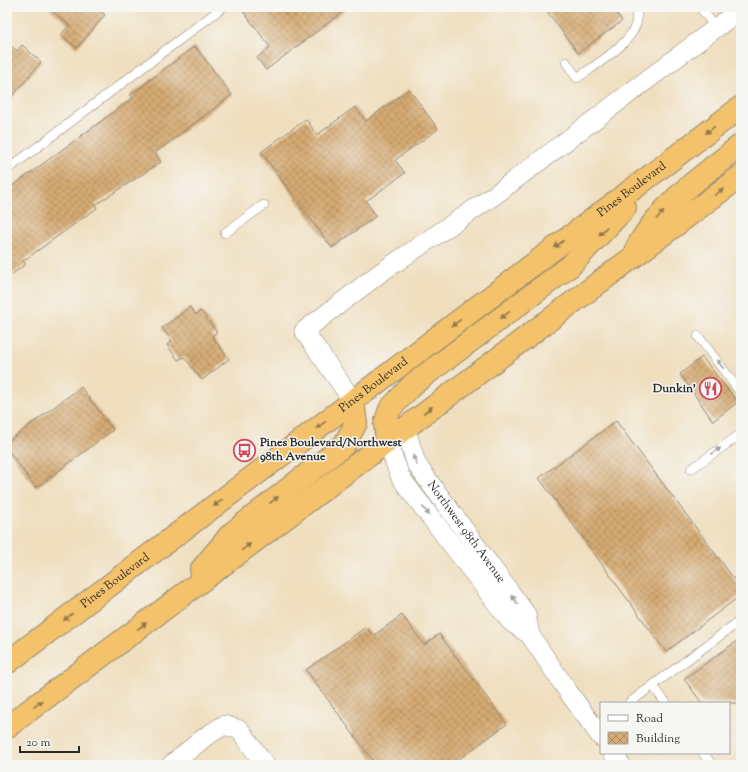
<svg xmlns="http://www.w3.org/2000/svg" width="748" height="772" viewBox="0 0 748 772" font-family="'Sorts Mill Goudy',serif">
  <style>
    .building { fill: url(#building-cross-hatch) }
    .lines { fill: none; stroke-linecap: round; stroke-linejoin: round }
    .lane-casing { stroke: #8e8575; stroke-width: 10 }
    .street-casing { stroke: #8e8575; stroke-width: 20 }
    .highway-casing { stroke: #8e8575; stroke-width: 24 }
    .lane { stroke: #fff; stroke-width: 9 }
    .street { stroke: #fff; stroke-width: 19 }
    .highway { stroke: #f3c26a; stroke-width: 22 }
    .oneway { fill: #8f764a }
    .oneway2 { fill: #a0a0a0 }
    .labels { text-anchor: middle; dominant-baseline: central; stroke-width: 3; stroke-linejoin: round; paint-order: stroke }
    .street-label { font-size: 12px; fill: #2b2b2b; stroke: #f6f6f2 }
    .poi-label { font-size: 12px; font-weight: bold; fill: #2b2b2b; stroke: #f6f6f2; text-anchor: end }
  </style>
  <defs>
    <pattern id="building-cross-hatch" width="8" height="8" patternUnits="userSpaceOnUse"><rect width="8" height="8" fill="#d6ab73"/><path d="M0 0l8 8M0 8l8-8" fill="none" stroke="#ae8b5f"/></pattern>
  </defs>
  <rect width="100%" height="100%" fill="#f6f6f2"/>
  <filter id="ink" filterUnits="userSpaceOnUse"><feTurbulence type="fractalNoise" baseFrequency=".025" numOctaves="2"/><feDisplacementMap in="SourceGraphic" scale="8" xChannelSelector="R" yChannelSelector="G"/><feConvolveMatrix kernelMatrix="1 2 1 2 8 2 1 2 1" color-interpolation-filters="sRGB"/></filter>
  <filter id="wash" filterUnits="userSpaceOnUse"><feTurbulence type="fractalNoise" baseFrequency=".012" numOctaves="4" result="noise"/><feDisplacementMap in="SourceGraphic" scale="16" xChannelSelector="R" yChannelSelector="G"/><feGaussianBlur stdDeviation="0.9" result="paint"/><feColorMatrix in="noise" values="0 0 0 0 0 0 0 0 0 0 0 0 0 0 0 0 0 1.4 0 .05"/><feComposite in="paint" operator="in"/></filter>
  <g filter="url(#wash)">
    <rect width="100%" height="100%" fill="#f0dfbf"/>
    <g id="blocks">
      <path class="building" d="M47 7H95L105 15 77 48 61 35 69 25Z
        M240 7H349L266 70 257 58 270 47Z
        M544 7H612L622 21 578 53Z
        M7 43 17 51 22 45 41 62 7 103Z
        M195 46 232 95 155 153 161 162 95 205 97 208 23 261 26 264 7 278V190L133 98 130 95Z
        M409 89 438 129 395 160 405 173 366 201 376 216 332 248 261 152 306 119 317 135 355 107 366 121Z
        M190 307 196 315 201 311 217 332 212 336 229 359 202 380 184 357 178 360 167 345 172 341 162 328Z
        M702 357 738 402 713 421 680 374Z
        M81 387 113 430 36 488 7 449V442Z
        M616 421 741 588V595L666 652 539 478Z
        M402 615 424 645 439 634 507 724 451 765H376L306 670 366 627 373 636Z
        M741 638V703H702L684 679Z"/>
    </g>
  </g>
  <g filter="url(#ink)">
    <use href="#blocks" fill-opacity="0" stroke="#8e8575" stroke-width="1"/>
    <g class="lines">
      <defs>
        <path id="lane" d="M700 7 716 28
          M566 62 577 78C595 65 652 33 633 7
          M7 170 223 7
          M225 233 264 205
          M698 336 741 393
          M691 469 741 434
          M653 686 666 703
          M629 703 741 620
          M703 753 712 765"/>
        <g id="street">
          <path d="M353 401 304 331 380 273 492 197 741 9"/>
          <path id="s1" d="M405 427 416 463 422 472 526 614 530 635"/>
          <path d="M387 441 400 476 406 485 511 622 530 635 569 693 601 737"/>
          <path d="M613 753 621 765"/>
          <path d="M171 765 205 737 224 725 240 730 265 765"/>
        </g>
        <g id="highway">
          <path d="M637 247C661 204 703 175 741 145"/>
          <path d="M387 441 385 424 390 409 412 385 570 266 625 208"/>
          <path d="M201 570 231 534 344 445 356 423 353 401"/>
          <path id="s2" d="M7 663 741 107"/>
          <path d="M7 727 741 176"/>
        </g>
      </defs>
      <use href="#lane" class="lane-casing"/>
      <use href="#street" class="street-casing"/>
      <use href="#highway" class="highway-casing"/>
      <use href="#lane" class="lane"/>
      <use href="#street" class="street"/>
      <use href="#highway" class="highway"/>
    </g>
    <defs><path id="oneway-solid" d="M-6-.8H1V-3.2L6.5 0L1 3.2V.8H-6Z"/></defs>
    <g class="oneway">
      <use href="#oneway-solid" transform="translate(710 130) rotate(143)"/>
      <use href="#oneway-solid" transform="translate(719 192) rotate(-37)"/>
      <use href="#oneway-solid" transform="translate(660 215) rotate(-48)"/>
      <use href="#oneway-solid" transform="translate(603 231) rotate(133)"/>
      <use href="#oneway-solid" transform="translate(559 244) rotate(143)"/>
      <use href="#oneway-solid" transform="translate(505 315) rotate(143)"/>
      <use href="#oneway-solid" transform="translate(456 323) rotate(143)"/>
      <use href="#oneway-solid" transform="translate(428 410) rotate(-37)"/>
      <use href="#oneway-solid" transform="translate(321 425) rotate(143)"/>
      <use href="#oneway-solid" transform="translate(274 500) rotate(-38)"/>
      <use href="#oneway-solid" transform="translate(218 503) rotate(143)"/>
      <use href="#oneway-solid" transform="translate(246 547) rotate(-37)"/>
      <use href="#oneway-solid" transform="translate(68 617) rotate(143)"/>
      <use href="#oneway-solid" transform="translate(142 626) rotate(-37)"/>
      <use href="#oneway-solid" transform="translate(38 704) rotate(-37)"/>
    </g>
    <g class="oneway2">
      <use href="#oneway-solid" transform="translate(720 364) rotate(-127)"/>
      <use href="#oneway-solid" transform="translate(716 451) rotate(-35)"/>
      <use href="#oneway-solid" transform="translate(415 460) rotate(-111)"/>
      <use href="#oneway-solid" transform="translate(426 511) rotate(52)"/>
      <use href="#oneway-solid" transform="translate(515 600) rotate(-126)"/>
    </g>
  </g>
  <defs>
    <symbol id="restaurant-ring" viewBox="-11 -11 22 22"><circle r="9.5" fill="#f6f6f2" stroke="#d1495b" stroke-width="1.5"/><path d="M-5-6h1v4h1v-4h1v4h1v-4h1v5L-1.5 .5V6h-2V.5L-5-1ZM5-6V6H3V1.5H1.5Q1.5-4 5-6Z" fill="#d1495b"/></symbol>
    <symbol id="bus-ring" viewBox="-11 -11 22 22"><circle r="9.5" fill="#f6f6f2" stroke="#d1495b" stroke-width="1.5"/><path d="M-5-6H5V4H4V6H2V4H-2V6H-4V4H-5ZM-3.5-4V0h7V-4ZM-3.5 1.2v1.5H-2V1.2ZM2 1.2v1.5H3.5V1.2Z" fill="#d1495b"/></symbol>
  </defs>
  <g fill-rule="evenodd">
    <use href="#restaurant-ring" x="698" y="376" width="25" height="25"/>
    <use href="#bus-ring" x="232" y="438" width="25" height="25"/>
  </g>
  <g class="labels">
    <g class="street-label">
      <text stroke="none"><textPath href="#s2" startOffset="784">Pines Boulevard</textPath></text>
      <text stroke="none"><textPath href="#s2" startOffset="460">Pines Boulevard</textPath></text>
      <text stroke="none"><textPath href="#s1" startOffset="123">Northwest 98th Avenue</textPath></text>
      <text stroke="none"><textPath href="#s2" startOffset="136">Pines Boulevard</textPath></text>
    </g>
    <g class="poi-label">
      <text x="696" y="389">Dunkin'</text>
      <text x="260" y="443" text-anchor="start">Pines Boulevard/Northwest<tspan x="260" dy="14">98th Avenue</tspan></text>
    </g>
  </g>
  <rect width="748" height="772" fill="none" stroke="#f6f6f2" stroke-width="24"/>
  <rect x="600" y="702" width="130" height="52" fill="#f6f6f2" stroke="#a5a5a2"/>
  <rect x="608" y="715" width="20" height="6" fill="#ffffff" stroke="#a5a5a2"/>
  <text x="636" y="722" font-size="12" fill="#2b2b2b">Road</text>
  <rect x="608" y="732" width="20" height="12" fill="url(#building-cross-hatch)" stroke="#a5a5a2"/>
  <text x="636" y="742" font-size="12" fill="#2b2b2b">Building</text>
  <path d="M20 746v6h59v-6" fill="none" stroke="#2b2b2b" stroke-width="2"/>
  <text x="26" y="746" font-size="12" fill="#2b2b2b" stroke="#f6f6f2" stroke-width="3" paint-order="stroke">20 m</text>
</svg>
